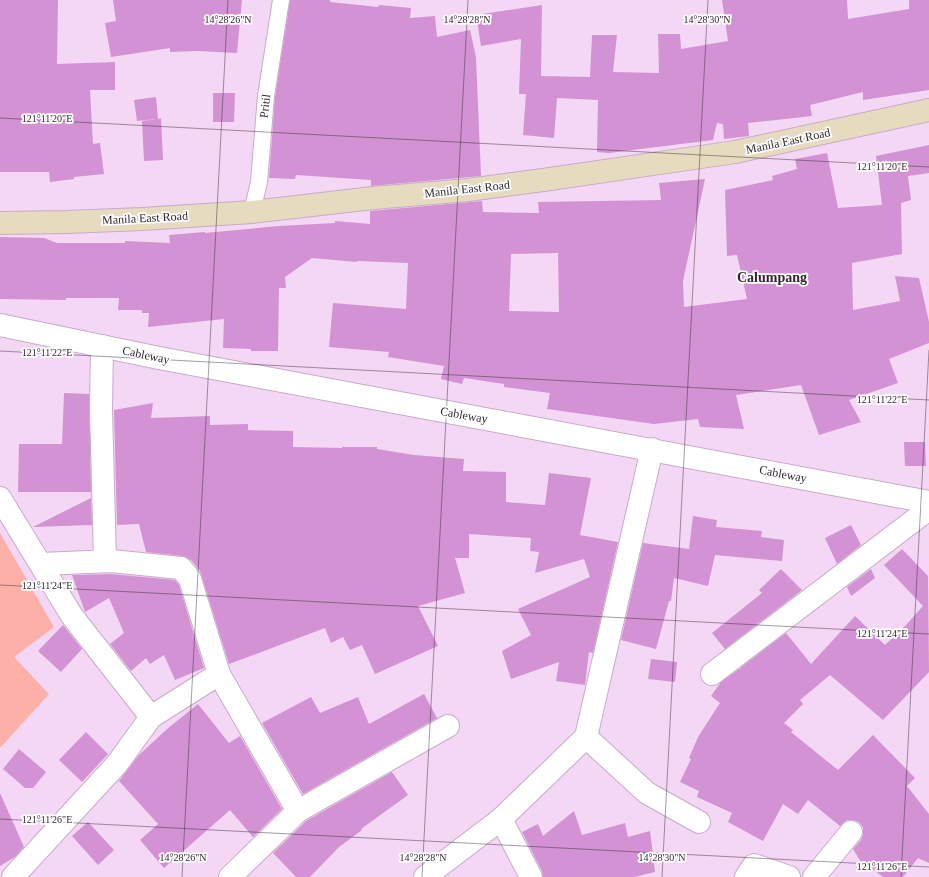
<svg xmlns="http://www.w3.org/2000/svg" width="929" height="877" viewBox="0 0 929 877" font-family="'Times New Roman',serif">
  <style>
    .green { fill: #fdb0a7 }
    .building { fill: #d392d4; fill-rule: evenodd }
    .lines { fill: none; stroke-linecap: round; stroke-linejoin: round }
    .service-casing { stroke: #c8abc8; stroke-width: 18 }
    .minor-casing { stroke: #c8abc8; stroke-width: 24 }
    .tertiary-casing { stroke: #c8abc8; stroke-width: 24 }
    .secondary-casing { stroke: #c8abc8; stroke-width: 24 }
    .service { stroke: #fff; stroke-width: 16 }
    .minor { stroke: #fff; stroke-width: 22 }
    .tertiary { stroke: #fff; stroke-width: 22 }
    .secondary { stroke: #e6dbbe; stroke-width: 22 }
    .ticks { fill: none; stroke: #312631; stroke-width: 1; stroke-opacity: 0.45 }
    .labels { text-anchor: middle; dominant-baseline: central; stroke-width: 3.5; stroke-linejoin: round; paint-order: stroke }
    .street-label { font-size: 12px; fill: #312631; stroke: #fff }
    .quarter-label { font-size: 14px; font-weight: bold; fill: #312631; stroke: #fff }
    .ticks-label { font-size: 10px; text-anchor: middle; fill: #312631; stroke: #fff; stroke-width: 3.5; stroke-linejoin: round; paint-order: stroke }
  </style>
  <rect width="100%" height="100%" fill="#f4d7f4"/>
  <path class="green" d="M0 533 54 627 14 657 49 694 0 748Z"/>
  <path class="building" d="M0 0H58L57 64 115 62V90H90L93 144 100 143 104 174 74 177V179L50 182 49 172H0Z
    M113 0H242L237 53 198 51 170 52V48L111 57 105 23 116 21Z
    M290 0H330V2L378 7 379 5 411 8 410 18 435 16 437 37 470 30 476 57 481 176 371 186V180L296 175 295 179 269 178 275 97Z
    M722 0H847L848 19 909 9V0H929V90L863 100V92L810 105 812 116 748 123 749 136 724 139 723 124 717 123 713 140 609 153 597 152 598 100 557 98 554 138 523 135 526 94H519L521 39 481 46 476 15 542 5 541 76 590 77 592 35H617L613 72 659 73 658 34H680L681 49 728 41Z
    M213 93H235L234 122H213Z
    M156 97 158 119 161 118 163 160 144 161 142 121 156 119 137 121 134 100Z
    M929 145V173L908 176 911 200 901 203 902 254 852 263 853 310 900 301 895 276 919 278 929 322V343L889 359 898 383 849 400 861 422 819 435 801 385 736 395 744 429 700 427 698 419 654 424 547 409 550 393 504 387V384L464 378 462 384 441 379 444 366 388 357 389 352 329 347 333 303 406 309 408 263 357 261V262L312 258 285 277 286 288H279L278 351H251V349L223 348 224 319 148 327 149 313H142V310H118L119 298H66V300L0 299V237L44 238 57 243H125V241L170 243 169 235 205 232V233L279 226 335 223V221L370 224V211L482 201 483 212 539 213 538 202 661 200 659 183 705 179 683 281 684 307 747 299 737 255 727 256 725 190 773 180 772 176 797 169 795 159 827 153 838 208 882 205 876 156ZM558 253 559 312 509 311 511 254Z
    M64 393 89 394 91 492H18L19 444H62Z
    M153 403 151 418 210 416V425L248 424V430L293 431V447L342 448V447H377V449L414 455 464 459 463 471 506 472V502L545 505 549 473 591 478 580 535 618 542 593 653 589 652 585 685 556 681 559 662 511 679 502 651 531 635 518 609 590 577 584 559 535 573 539 552 530 551 531 538 469 534V558H455L465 593 418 606 438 646 375 674 362 645 350 650 343 637 331 643 325 628 229 664 200 571 191 560 183 556 146 552 139 524 117 525 114 410Z
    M904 442H925L926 466H905Z
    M91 498 92 525 33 527Z
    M693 516 717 520 716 527 762 531 761 537 784 540 782 561 715 555 708 586 674 578 671 601H669L656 649 621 640 643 543 689 549Z
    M851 525 861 545 837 564 825 538Z
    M902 549 928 576 929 672 883 720 830 675 800 700 803 704 784 723 793 730 791 732 838 770 873 735 915 778 907 786 929 814V863L918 858 903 877H883L867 865 864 867 853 849 861 840 863 834V827L859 822 853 820H847L840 826 808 800 798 814 783 804 763 841 728 822 732 813 697 797 699 791 680 782 691 759 689 758 698 737 720 703 711 696 721 682 739 669H741L740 668 786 633 811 664 855 616 885 645 906 625 923 606 884 565Z
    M781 569 802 590 725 649 712 633 762 593 759 590Z
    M871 569 875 578 851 596 847 587Z
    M111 574 175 580 179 585 204 668 175 680 164 655 150 664 146 658 131 671 110 644 124 633 109 598 85 612 72 575Z
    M63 625 82 649 61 672 38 651Z
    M651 659 677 662 675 682 648 679Z
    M424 694 437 718 303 794 262 723 311 697 320 713 358 697 369 724Z
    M198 704 229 743 240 736 282 809 253 837 230 810 164 868 140 840 158 824 119 781 139 755 167 729Z
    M86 732 108 754 82 782 59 760Z
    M19 749 46 772 33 788H25L3 769Z
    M392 772 408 795 361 829 362 830 339 847 310 877H296L273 853 306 821Z
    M0 793 24 847 15 857 0 866Z
    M574 811 582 835 625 823 628 837 650 831 655 872 634 877H543L542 871 522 832 538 824 543 836Z
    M88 822 114 850 98 865 72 836Z"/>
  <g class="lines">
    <defs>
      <path id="service" d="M252 212 259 182 266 96 281 0"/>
      <path id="minor" d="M102 346 101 409 105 561
        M0 498 72 616 151 717
        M41 564 111 561 181 568 190 579 219 674 298 811
        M712 674 929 509
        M586 737 647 793 699 822
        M501 819 531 877
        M13 877 117 764 151 717 219 674
        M230 877 298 811 448 726
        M425 877 501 819 586 737 652 449
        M746 877 754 865 789 877
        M814 877 851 832"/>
      <path id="tertiary" d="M0 325 159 358 929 502"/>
      <path id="secondary" d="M0 223 67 222 142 219 252 212 373 198 468 190 543 180 735 152 929 110"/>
    </defs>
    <use href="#service" class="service-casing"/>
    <use href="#minor" class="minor-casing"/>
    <use href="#tertiary" class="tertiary-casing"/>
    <use href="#secondary" class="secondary-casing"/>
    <use href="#service" class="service"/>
    <use href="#minor" class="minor"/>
    <use href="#tertiary" class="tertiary"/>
    <use href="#secondary" class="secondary"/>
  </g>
  <path class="ticks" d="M0 118 929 167M0 351 929 400M0 585 929 634M0 819 929 867M182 877 228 0M422 877 468 0M662 877 708 0M901 877 929 350"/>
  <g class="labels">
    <g class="street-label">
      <text transform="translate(265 106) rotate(-83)">Pritil</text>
      <text transform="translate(788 141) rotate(-12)">Manila East Road</text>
      <text transform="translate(467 189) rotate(-6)">Manila East Road</text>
      <text transform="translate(145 218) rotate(-3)">Manila East Road</text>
      <text transform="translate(146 355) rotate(12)">Cableway</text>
      <text transform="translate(464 415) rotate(10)">Cableway</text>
      <text transform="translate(783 474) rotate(11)">Cableway</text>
    </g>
    <g class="quarter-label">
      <text x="772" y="277">Calumpang</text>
    </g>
  </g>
  <g class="ticks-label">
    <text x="228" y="23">14°28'26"N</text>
    <text x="467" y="23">14°28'28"N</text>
    <text x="707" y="23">14°28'30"N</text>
    <text x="47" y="122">121°11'20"E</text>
    <text x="882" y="170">121°11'20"E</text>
    <text x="47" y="356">121°11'22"E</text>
    <text x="882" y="403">121°11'22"E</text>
    <text x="47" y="589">121°11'24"E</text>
    <text x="882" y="637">121°11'24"E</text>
    <text x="47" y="823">121°11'26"E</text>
    <text x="183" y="861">14°28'26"N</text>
    <text x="423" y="861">14°28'28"N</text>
    <text x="662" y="861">14°28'30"N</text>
    <text x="882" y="870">121°11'26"E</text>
  </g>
</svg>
